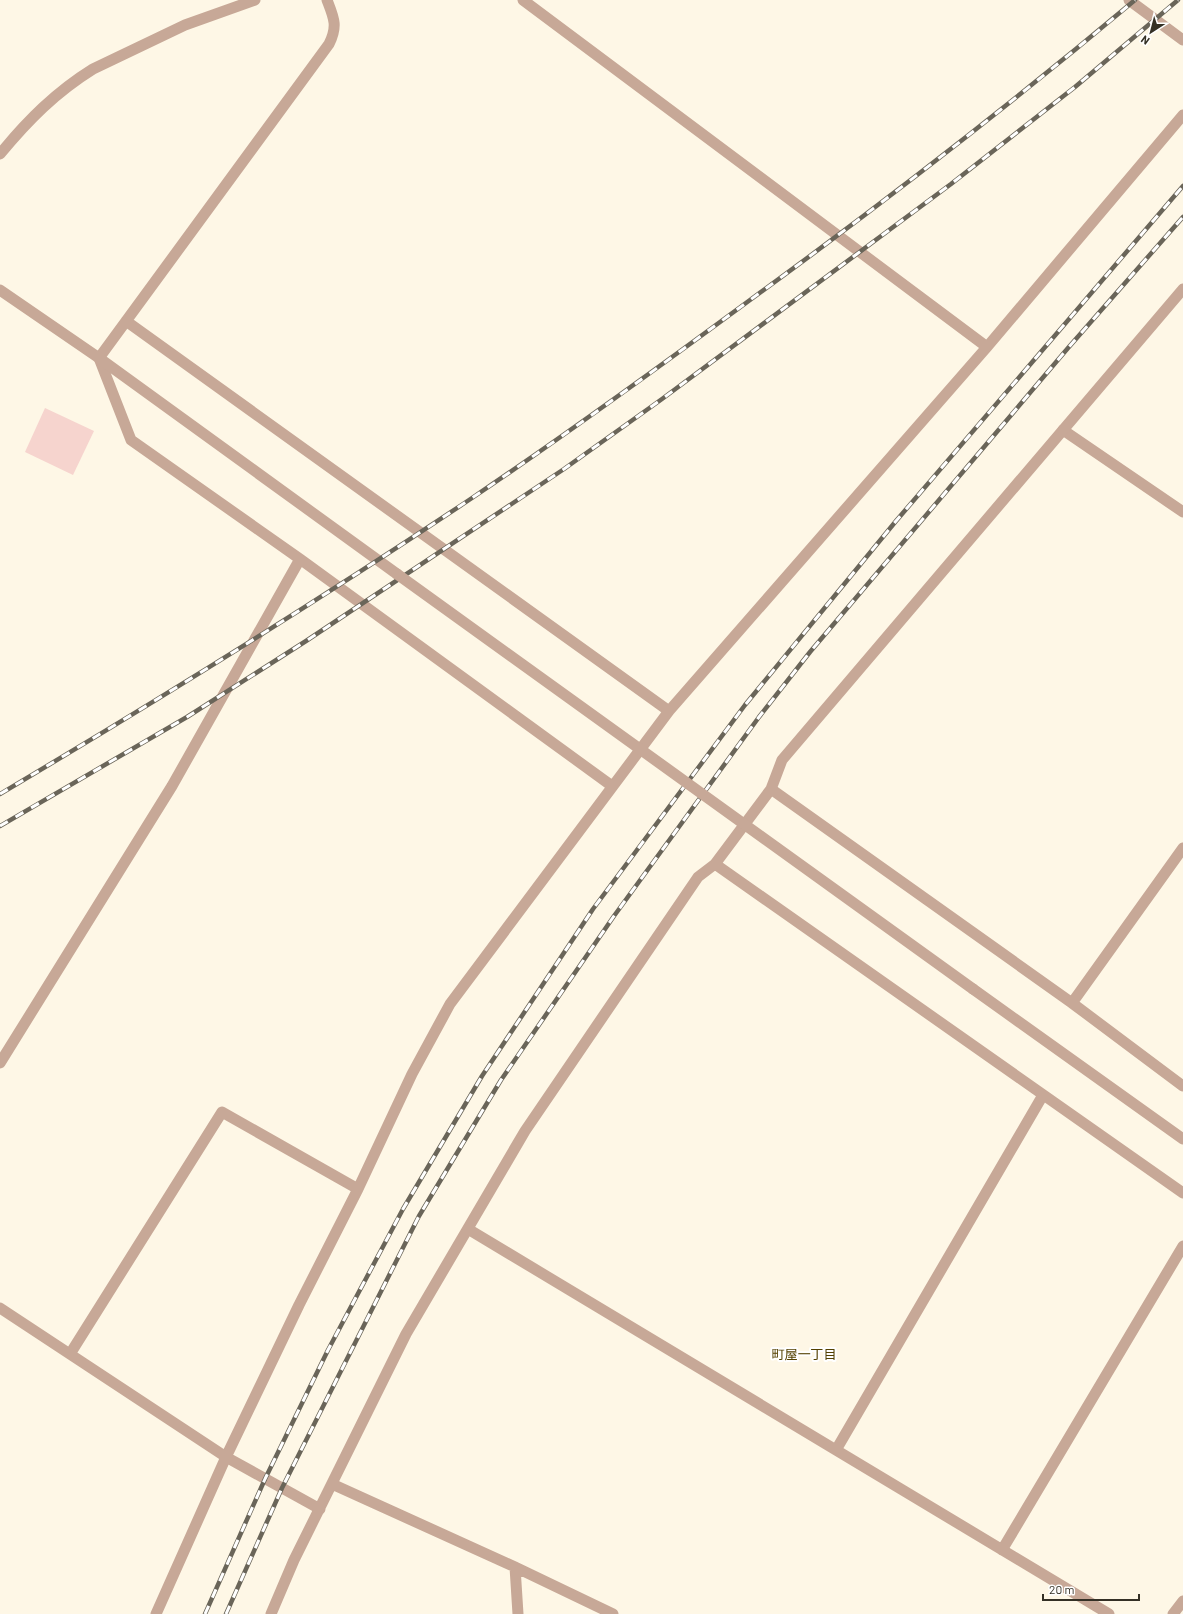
<svg xmlns="http://www.w3.org/2000/svg" width="1183" height="1614" viewBox="0 0 1183 1614" font-family="Barlow,'Noto Sans JP',sans-serif">
  <style>
    .building { fill: #f6d4ce }
    .lines { fill: none; stroke-linecap: round; stroke-linejoin: round }
    .service { stroke: #c7a897; stroke-width: 11 }
    .minor { stroke: #c7a897; stroke-width: 11 }
    .tertiary { stroke: #c7a897; stroke-width: 11 }
    .rail-casing { stroke: #6a6559; stroke-width: 4.5 }
    .rail { stroke: #fff; stroke-width: 3; stroke-dasharray: 9; stroke-linecap: butt }
    .tertiary-bridge { stroke: #c7a897; stroke-width: 11 }
    .labels { text-anchor: middle; dominant-baseline: central; stroke-width: 4; stroke-linejoin: round; paint-order: stroke }
    .neighbourhood-label { font-size: 13px; fill: #544000; stroke: #fff }
  </style>
  <rect width="100%" height="100%" fill="#fef7e6"/>
  <path class="building" d="M45 408 94 431 73 475 25 452Z"/>
  <g class="lines">
    <path class="service" d="M1063 430 1183 512"/>
    <path class="minor" d="M327 0C334 18 338 26 329 44L99 358 131 440 300 559 612 786
      M523 0 987 347
      M1129 0 1183 40
      M126 321 669 711
      M771 789 1072 1003 1183 1086
      M715 864 771 789 782 760 1183 289
      M1072 1003 1183 848
      M0 1063 172 786 300 559
      M468 1229 1109 1614
      M0 1308 226 1457 320 1509
      M70 1354 222 1112 358 1189
      M836 1450 1043 1095
      M332 1484 515 1567 613 1614
      M1002 1550 1183 1246
      M515 1567 518 1614
      M156 1614 226 1457 299 1305 358 1189 412 1074 450 1004 669 711 987 347 1183 115
      M271 1614 294 1560 406 1334 525 1131 698 877 715 864 1183 1193
      M1173 1614 1183 1601"/>
    <path class="tertiary" d="M0 154C28 120 56 92 93 69L185 25 255 0
      M0 290 99 358 397 574
      M973 989 1183 1139"/>
    <defs>
      <path id="rail" d="M0 794C160 699 318 601 472 498 567 434 659 367 750 300 882 204 1010 105 1135 0
        M0 826 187 717 306 641 564 469 662 399 951 184 1075 87 1178 0
        M205 1614 265 1479 328 1350 403 1209 482 1076 593 909 745 705 896 521 1183 186
        M226 1614 282 1488 419 1216 501 1080 614 916 759 717 810 652 1068 348 1183 217"/>
    </defs>
    <use href="#rail" class="rail-casing"/>
    <use href="#rail" class="rail"/>
    <path class="tertiary-bridge" d="M397 574 973 989"/>
  </g>
  <g class="labels">
    <g class="neighbourhood-label">
      <text x="804" y="1354">町屋一丁目</text>
    </g>
  </g>
  <g transform="translate(1151 32) rotate(216)" stroke="#ffffff" stroke-width="3" paint-order="stroke">
  <path d="M0-3L7 15L0 10L-7 15Z" fill="#343025"/>
  <text y="-6" font-size="11" font-weight="bold" text-anchor="middle" fill="#343025">N</text>
  </g>
  <path d="M1043 1594v6h96v-6" fill="none" stroke="#343025" stroke-width="2"/>
  <text x="1049" y="1594" font-size="12" fill="#343025" stroke="#ffffff" stroke-width="3" paint-order="stroke">20 m</text>
</svg>
